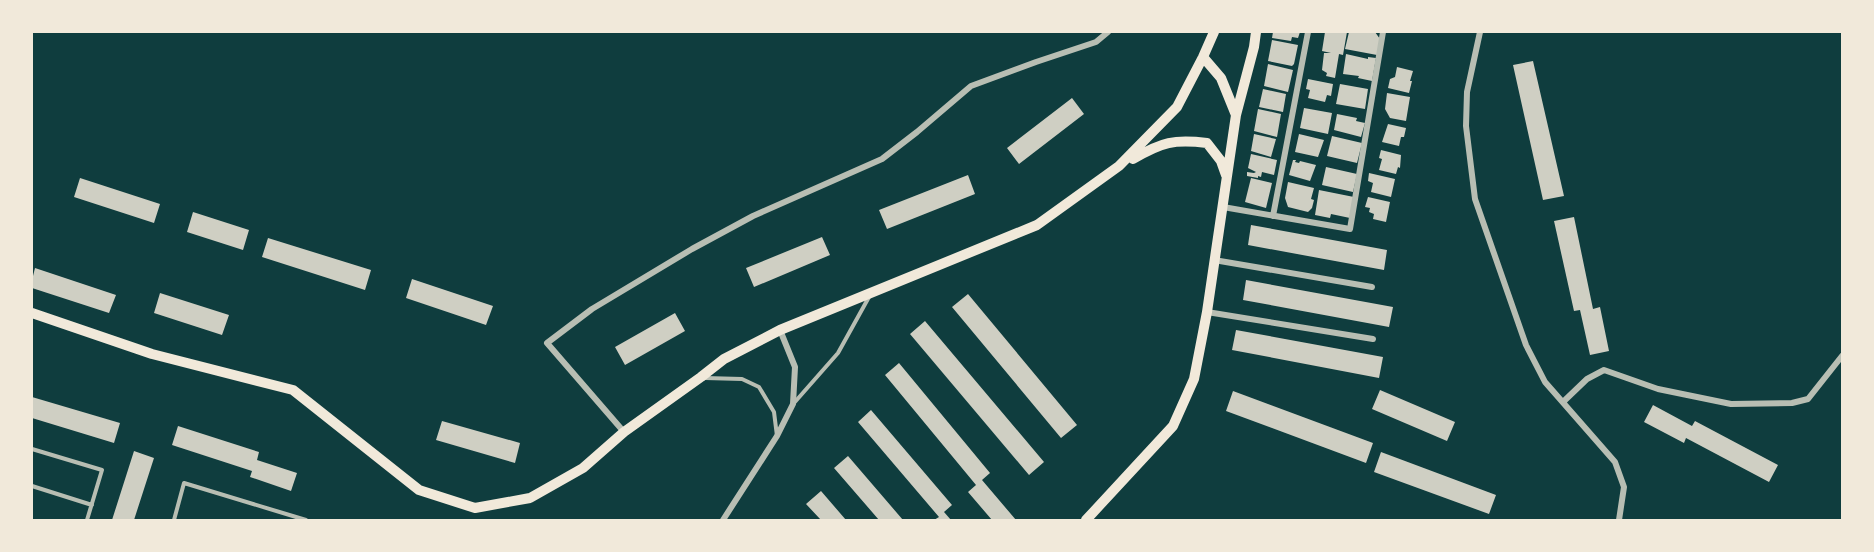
<svg xmlns="http://www.w3.org/2000/svg" width="1874" height="552" viewBox="0 0 1874 552" font-family="'Work Sans',sans-serif">
  <style>
    .building { fill: #cfcfc3 }
    .lines { fill: none; stroke-linecap: round; stroke-linejoin: round }
    .service { stroke: #b8beb3; stroke-width: 4 }
    .minor { stroke: #b8beb3; stroke-width: 6 }
    .secondary { stroke: #f1e9da; stroke-width: 10 }
  </style>
  <rect width="100%" height="100%" fill="#0f3d3e"/>
  <path class="building" d="M1273 32H1300L1298 38 1292 37 1291 41 1272 38Z
    M1325 32H1347L1343 55 1339 54 1335 78 1326 76 1327 73 1322 70 1324 53H1331L1322 51Z
    M1349 32H1375L1380 39 1377 55 1345 49Z
    M1272 40 1298 45 1294 64 1292 66 1268 61Z
    M1346 54 1368 59V57L1376 58 1372 81 1358 78 1359 76 1343 74Z
    M1533 61 1564 196 1543 200 1513 65Z
    M1268 64 1293 70 1288 92 1264 86Z
    M1397 67 1413 71 1410 81H1412L1409 93 1388 88 1390 79 1395 77Z
    M1308 79 1333 84 1331 96 1327 95 1325 102 1308 98 1310 90 1306 89Z
    M1340 84 1368 89 1365 109 1336 104Z
    M1263 89 1286 94 1283 112 1259 107Z
    M1387 93 1410 97 1406 121 1390 118 1385 109Z
    M1072 98 1084 114 1019 164 1007 148Z
    M1304 108 1332 113 1328 134 1300 128Z
    M1258 109 1281 114 1277 137 1254 131Z
    M1337 114 1357 118 1356 121 1365 123 1361 137 1334 130Z
    M1388 124 1406 128 1404 137H1401L1399 146 1382 142Z
    M1254 134 1276 139 1271 157 1251 151Z
    M1299 134 1324 140 1318 157 1295 152Z
    M1332 136 1362 143 1357 163 1327 156Z
    M1381 150 1401 155 1400 168 1398 167 1396 174 1379 170 1382 159 1379 158Z
    M1251 154 1277 160 1274 175 1262 172 1261 177 1258 176V178L1247 176V172L1254 173 1256 172 1248 168Z
    M1293 160H1296L1295 162 1299 163 1300 161 1316 165 1310 181 1289 175Z
    M1326 167 1357 174 1353 192 1322 185Z
    M1369 173 1395 179 1391 197 1371 192 1373 183 1368 181Z
    M968 175 975 194 887 229 879 210Z
    M80 178 160 204 154 223 74 197Z
    M1251 178 1272 183 1266 208 1245 202Z
    M1288 182 1314 188 1311 199 1314 200 1312 208 1308 212 1288 207 1285 198Z
    M1319 190 1354 197 1350 218 1331 214 1330 218 1315 215Z
    M1368 197 1390 202 1386 222 1373 219 1374 214 1369 212 1370 208 1365 207Z
    M193 212 249 230 243 250 187 232Z
    M1574 217 1593 309 1600 307 1609 351 1590 355 1580 310 1574 311 1554 221Z
    M1251 225 1387 250 1384 270 1248 245Z
    M822 237 830 255 754 287 746 268Z
    M268 238 371 270 365 290 262 257Z
    M35 268 116 295 109 313 32 288V280Z
    M412 279 493 306 486 325 406 298Z
    M1246 280 1393 307 1389 327 1243 300Z
    M160 293 229 315 222 335 154 313Z
    M968 294 1077 425 1061 438 952 307Z
    M675 313 685 331 625 365 615 347Z
    M925 321 1044 462 1029 475 910 334Z
    M1236 330 1383 357 1379 378 1232 350Z
    M899 363 990 473 982 480 1016 520H992L968 492 976 485 885 375Z
    M1380 390 1455 422 1447 441 1372 409Z
    M1233 391 1373 443 1366 463 1226 411Z
    M32 397 120 423 114 443 32 418Z
    M1653 405 1692 426 1695 421 1778 465 1769 482 1686 438 1684 443 1644 422Z
    M871 410 952 505 944 512 951 520H934L939 517 858 422Z
    M442 421 520 443 515 463 436 440Z
    M178 426 259 452 257 460 297 473 291 491 250 477 252 471 172 445Z
    M134 451 154 458 134 520H112Z
    M1381 452 1496 495 1489 514 1374 472Z
    M848 456 903 520H879L834 468Z
    M821 491 846 520H821L806 504Z"/>
  <g class="lines">
    <path class="service" d="M705 378 742 379 759 387 774 412 777 436
      M794 403 838 353 869 297
      M32 449 102 470 87 520
      M32 486 92 505
      M174 520 184 483 306 520"/>
    <path class="minor" d="M1480 32 1467 92 1466 126 1475 199 1526 345 1545 382 1615 462 1624 487 1619 520
      M1223 207 1350 229 1383 32
      M1273 216 1308 32
      M1214 260 1372 287
      M1207 312 1373 339
      M1563 402 1587 379 1604 370 1658 389 1731 404 1792 403 1808 399 1842 356
      M624 432 547 343 592 309 692 249 753 216 882 159 917 132 971 86 1036 62 1096 42 1108 32
      M723 520 777 436 793 404 795 367 780 330"/>
    <path class="secondary" d="M1236 115 1254 47 1256 32
      M1133 159C1162 142 1174 139 1207 143L1221 161 1226 175
      M32 313 152 354 293 390 419 490 475 508 530 498 583 468 624 432 701 377 724 359 780 330 1037 225 1119 166 1177 107 1203 57 1214 32
      M1086 520 1173 426 1194 379 1207 312 1236 115 1221 78 1203 57"/>
  </g>
  <rect width="1874" height="552" fill="none" stroke="#f1e9da" stroke-width="66"/>
</svg>
